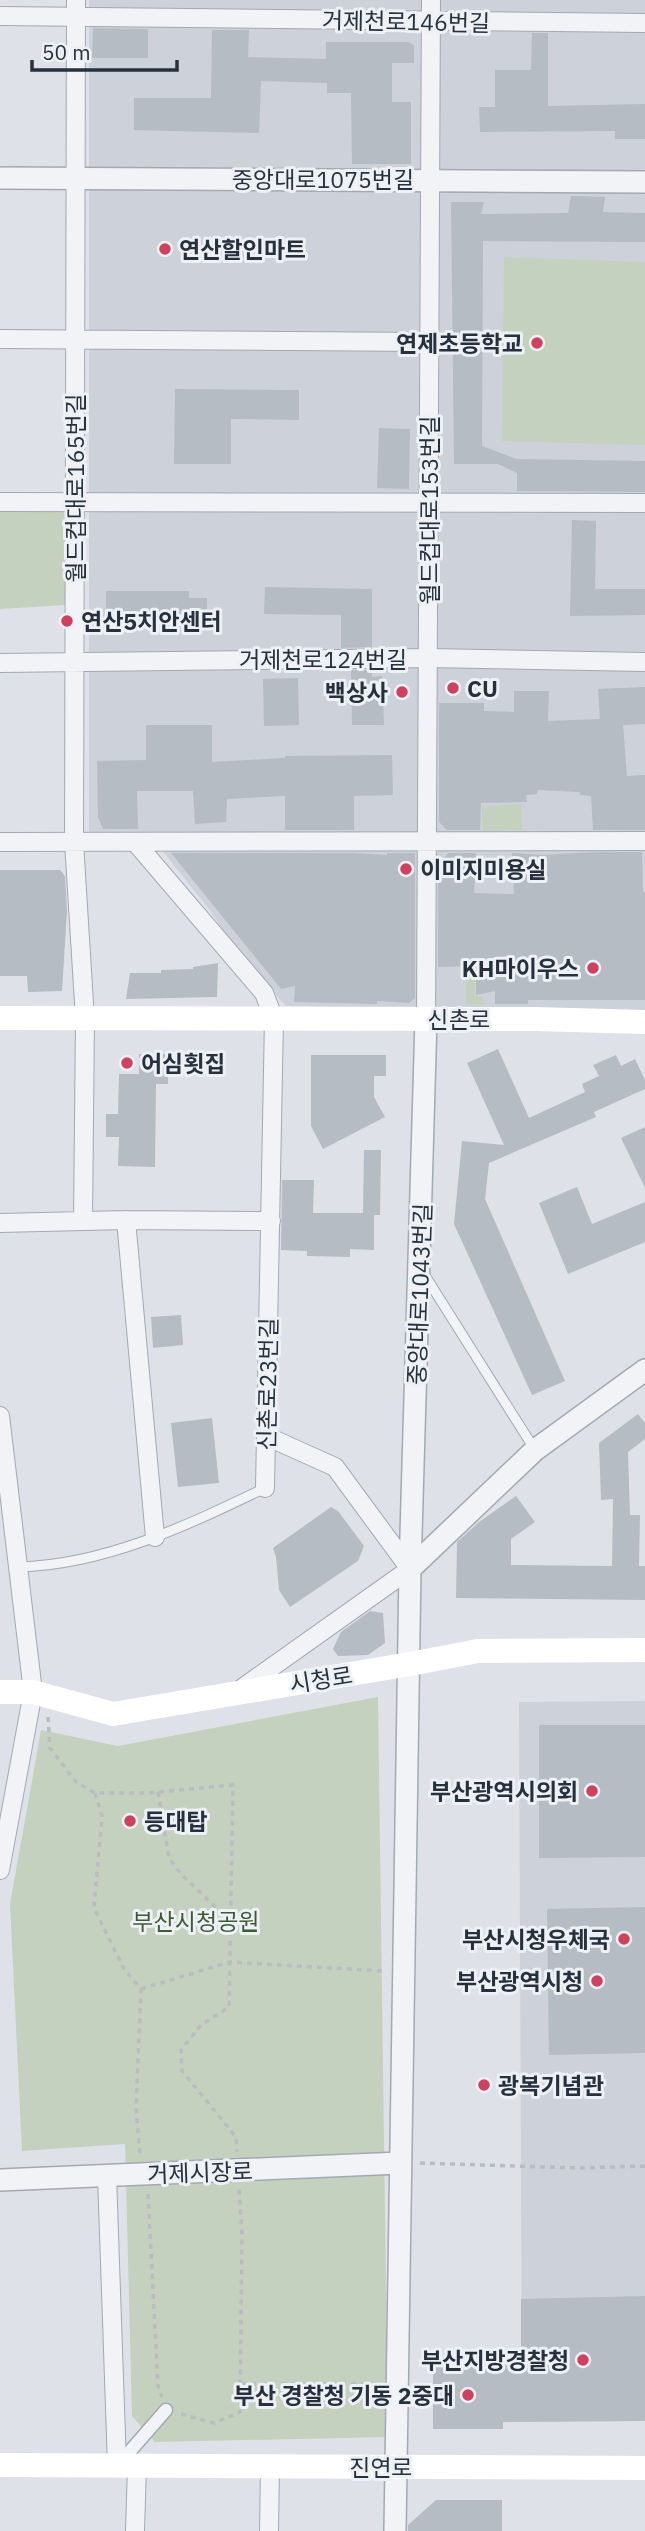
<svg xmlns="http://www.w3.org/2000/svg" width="645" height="2531" viewBox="0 0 645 2531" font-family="'IBM Plex Sans','Noto Sans KR',sans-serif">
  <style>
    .built { fill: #ccd1da }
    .green { fill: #c5d1bf }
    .building { fill: #b5bcc4 }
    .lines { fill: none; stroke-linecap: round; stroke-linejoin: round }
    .service-casing { stroke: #a3a9b2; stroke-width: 11 }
    .pedestrian-casing { stroke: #a3a9b2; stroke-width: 15 }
    .minor-casing { stroke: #a3a9b2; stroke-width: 20 }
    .tertiary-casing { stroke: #a3a9b2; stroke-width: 24 }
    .path { stroke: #b8bdc2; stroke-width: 3.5; stroke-dasharray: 5 5; stroke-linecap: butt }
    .service { stroke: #f1f3f6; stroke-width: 9 }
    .pedestrian { stroke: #f1f3f6; stroke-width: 12 }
    .minor { stroke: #f1f3f6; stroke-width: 18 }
    .tertiary { stroke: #f1f3f6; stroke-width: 21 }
    .secondary { stroke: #fff; stroke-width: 24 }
    .poi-dot { fill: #cd425e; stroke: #edf1f5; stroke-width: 2.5 }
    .labels { text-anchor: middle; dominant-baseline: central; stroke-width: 6; stroke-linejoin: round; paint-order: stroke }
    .street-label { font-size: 23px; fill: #27313e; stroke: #edf1f5 }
    .poi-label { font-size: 23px; font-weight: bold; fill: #27313e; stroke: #edf1f5; text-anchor: end }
    .park-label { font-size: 23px; fill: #3e5a35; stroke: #edf1f5 }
  </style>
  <rect width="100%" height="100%" fill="#dee2e8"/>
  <path class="built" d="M89 0H645V1014L286 1006 236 950 209 909 152 838 89 840Z
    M645 1701V2421L522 2422 519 1702Z"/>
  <path class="green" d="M504 257 645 262V445L502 441Z
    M0 508H67L66 605 0 609Z
    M521 804 522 830 483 831 482 807Z
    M466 971H475V996L482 997 485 1005 466 1004Z
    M378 1697 388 2437 155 2442 132 2416 125 2144 22 2151 10 1904 41 1730 118 1746Z"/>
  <path class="building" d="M93 28 148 29V58H92Z
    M212 30H249L248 57 326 59V42H408L414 45V63H392V102H411V164H352L351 93H327V83L261 81 259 133 134 130V98H211Z
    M532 33H548V106L645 104V139H615V131L480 132 479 107H495V70H531Z
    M571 196 605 197 603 212 645 213V242L483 241 482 446 517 459 645 461V492L517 491V473L498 464H454L451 202H484L481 214 568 213Z
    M175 389 299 390V420L231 419V464H174Z
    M379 428 410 429 409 489 377 488Z
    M572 520 596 521 595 589H645V615L570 616Z
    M265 587 372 589V647L341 648V615L264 614Z
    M106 591H189V598H207V617H106Z
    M351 670H372V677L382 676 384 725H352Z
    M298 678 299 725 264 726 263 679Z
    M645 687V724L623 725 627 776 645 775V830H593L591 796 580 795V792L538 790 537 794 526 795 527 802 481 803 480 830H447L439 822V703H484V711L514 712V691H549L548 721 600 719 598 689Z
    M146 725H212V762L285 758V756L392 755 393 795 354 796V830H285V796L227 799 226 822 195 824 193 791H137L138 829H103L98 817 97 761 146 760Z
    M594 852H642L643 892H645V1000H528V1004H495V991L476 995V966L438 967V863L449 853H476L474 893 514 894 512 853 543 855Z
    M171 853H354L387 855V853H415V998L409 1003 377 1001V1004L294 1002 295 986 281 989Z
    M0 870H60L65 876 67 911 62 991 28 992 27 976H0Z
    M218 963 217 997 126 999 130 973H161V970L193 969V967Z
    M498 1049 529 1118 585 1092 582 1084 599 1076 593 1065 616 1055 621 1066 635 1059 645 1080V1089L594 1112 596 1117 489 1163 485 1199 565 1381 532 1395 454 1224 462 1141 504 1145 467 1063Z
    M139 1054H168V1084H156L155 1167 118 1166 119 1137H106V1114H118L119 1074H139Z
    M311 1055H386V1076H374V1097L385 1117 323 1149 311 1126Z
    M645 1127V1188L621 1138Z
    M364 1150H381L380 1215H374V1250L350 1249V1257L307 1256V1251L281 1250 282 1180H314L313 1213H363Z
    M577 1187 592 1224 645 1202V1242L568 1274 539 1203Z
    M181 1315 183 1345 153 1348 151 1317Z
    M638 1414 645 1423V1439L628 1452 630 1515H640L639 1566H645V1600L456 1598 457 1542 479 1522 516 1496 535 1522 511 1539V1565L612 1566 613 1499 601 1500 599 1443Z
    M212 1418 219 1483 178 1487 171 1423Z
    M331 1507 338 1511 364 1546 358 1561 290 1607 279 1590 276 1557 273 1548Z
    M370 1611 383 1613 385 1643 368 1655 338 1656 333 1649 341 1632Z
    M539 1725H645V1857L539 1858Z
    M645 1907V2053L549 2055 547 1909Z
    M645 2296V2421L503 2422V2429H433V2360L521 2361V2299Z
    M436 2500H502V2531H408V2525Z"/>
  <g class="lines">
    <defs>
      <path id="service" d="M424 1274 535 1450
        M18 1567C105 1565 188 1525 265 1488"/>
      <path id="pedestrian" d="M118 2465 166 2410"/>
      <path id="minor" d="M76 0 74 842 85 1019 83 1221
        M0 16 645 23
        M0 339 429 342
        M0 502 645 503
        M0 663 428 658 645 662
        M0 842 645 841
        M135 842 264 993 274 1019 265 1488
        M426 1019 431 0
        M126 1220 155 1537
        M0 1223 126 1220 271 1221
        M0 1416 33 1692 0 1870
        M241 1689 410 1569 335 1467 266 1436
        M107 2176 117 2465
        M135 2531 137 2466
        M269 2531 270 2466"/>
      <path id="tertiary" d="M0 178 645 182
        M410 1569 535 1450 645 1370
        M0 2180 400 2163
        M395 2531 410 1569 426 1019"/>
    </defs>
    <use href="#service" class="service-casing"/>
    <use href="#pedestrian" class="pedestrian-casing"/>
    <use href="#minor" class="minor-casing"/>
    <use href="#tertiary" class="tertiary-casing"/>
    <path class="path" d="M48 1717 50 1748 76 1782 95 1793H148L233 1785 229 2007 201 2025 181 2050 182 2071 236 2137 237 2152
      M158 1792 169 1858 181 1874 230 1921
      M95 1793 102 1816 94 1908 124 1969 141 1989 136 2108 140 2154
      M141 1989 230 1962 383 1971
      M420 2163 579 2168 645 2166
      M148 2194 158 2386 162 2397
      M241 2384H379
      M181 2414 214 2423 240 2412 242 2233 239 2189"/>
    <use href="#service" class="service"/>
    <use href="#pedestrian" class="pedestrian"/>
    <use href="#minor" class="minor"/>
    <use href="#tertiary" class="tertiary"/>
    <path class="secondary" d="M0 1018 535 1019 645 1022
      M0 1692H33L113 1714 410 1664 478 1651 645 1650
      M0 2465 645 2468"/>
  </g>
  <g class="poi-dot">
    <circle cx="165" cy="249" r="7"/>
    <circle cx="537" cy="343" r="7"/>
    <circle cx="67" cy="621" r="7"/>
    <circle cx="453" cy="688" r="7"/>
    <circle cx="402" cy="692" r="7"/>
    <circle cx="406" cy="869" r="7"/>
    <circle cx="593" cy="968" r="7"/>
    <circle cx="127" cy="1063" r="7"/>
    <circle cx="592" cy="1791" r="7"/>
    <circle cx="130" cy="1821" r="7"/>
    <circle cx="624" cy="1939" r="7"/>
    <circle cx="597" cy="1981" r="7"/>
    <circle cx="484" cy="2085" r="7"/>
    <circle cx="583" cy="2360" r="7"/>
    <circle cx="468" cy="2395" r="7"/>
  </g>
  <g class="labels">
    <g class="street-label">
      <text transform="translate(406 21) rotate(1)">거제천로146번길</text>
      <text x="323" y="179">중앙대로1075번길</text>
      <text transform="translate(75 488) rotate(-90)">월드컵대로165번길</text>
      <text transform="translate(429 510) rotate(-90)">월드컵대로153번길</text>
      <text x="323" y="659">거제천로124번길</text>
      <text x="459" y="1019">신촌로</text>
      <text transform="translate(419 1294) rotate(-88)">중앙대로1043번길</text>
      <text transform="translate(267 1384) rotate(-89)">신촌로23번길</text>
      <text transform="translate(321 1679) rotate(-9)">시청로</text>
      <text transform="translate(200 2172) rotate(-2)">거제시장로</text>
      <text x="381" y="2467">진연로</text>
    </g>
    <g class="poi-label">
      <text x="179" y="249" text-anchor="start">연산할인마트</text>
      <text x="523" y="343">연제초등학교</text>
      <text x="81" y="621" text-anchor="start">연산5치안센터</text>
      <text x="467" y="688" text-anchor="start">CU</text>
      <text x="388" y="692">백상사</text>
      <text x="420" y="869" text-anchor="start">이미지미용실</text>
      <text x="579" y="968">KH마이우스</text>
      <text x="141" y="1063" text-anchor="start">어심횟집</text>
      <text x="578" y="1791">부산광역시의회</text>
      <text x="144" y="1821" text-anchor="start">등대탑</text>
      <text x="610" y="1939">부산시청우체국</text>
      <text x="583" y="1981">부산광역시청</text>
      <text x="498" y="2085" text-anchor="start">광복기념관</text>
      <text x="569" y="2360">부산지방경찰청</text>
      <text x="454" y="2395">부산 경찰청 기동 2중대</text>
    </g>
    <g class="park-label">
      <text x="196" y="1921">부산시청공원</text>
    </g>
  </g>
  <path d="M32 60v10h145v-10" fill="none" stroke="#27313e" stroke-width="3.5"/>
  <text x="42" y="60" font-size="21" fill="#27313e" stroke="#edf1f5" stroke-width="5" paint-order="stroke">50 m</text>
</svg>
